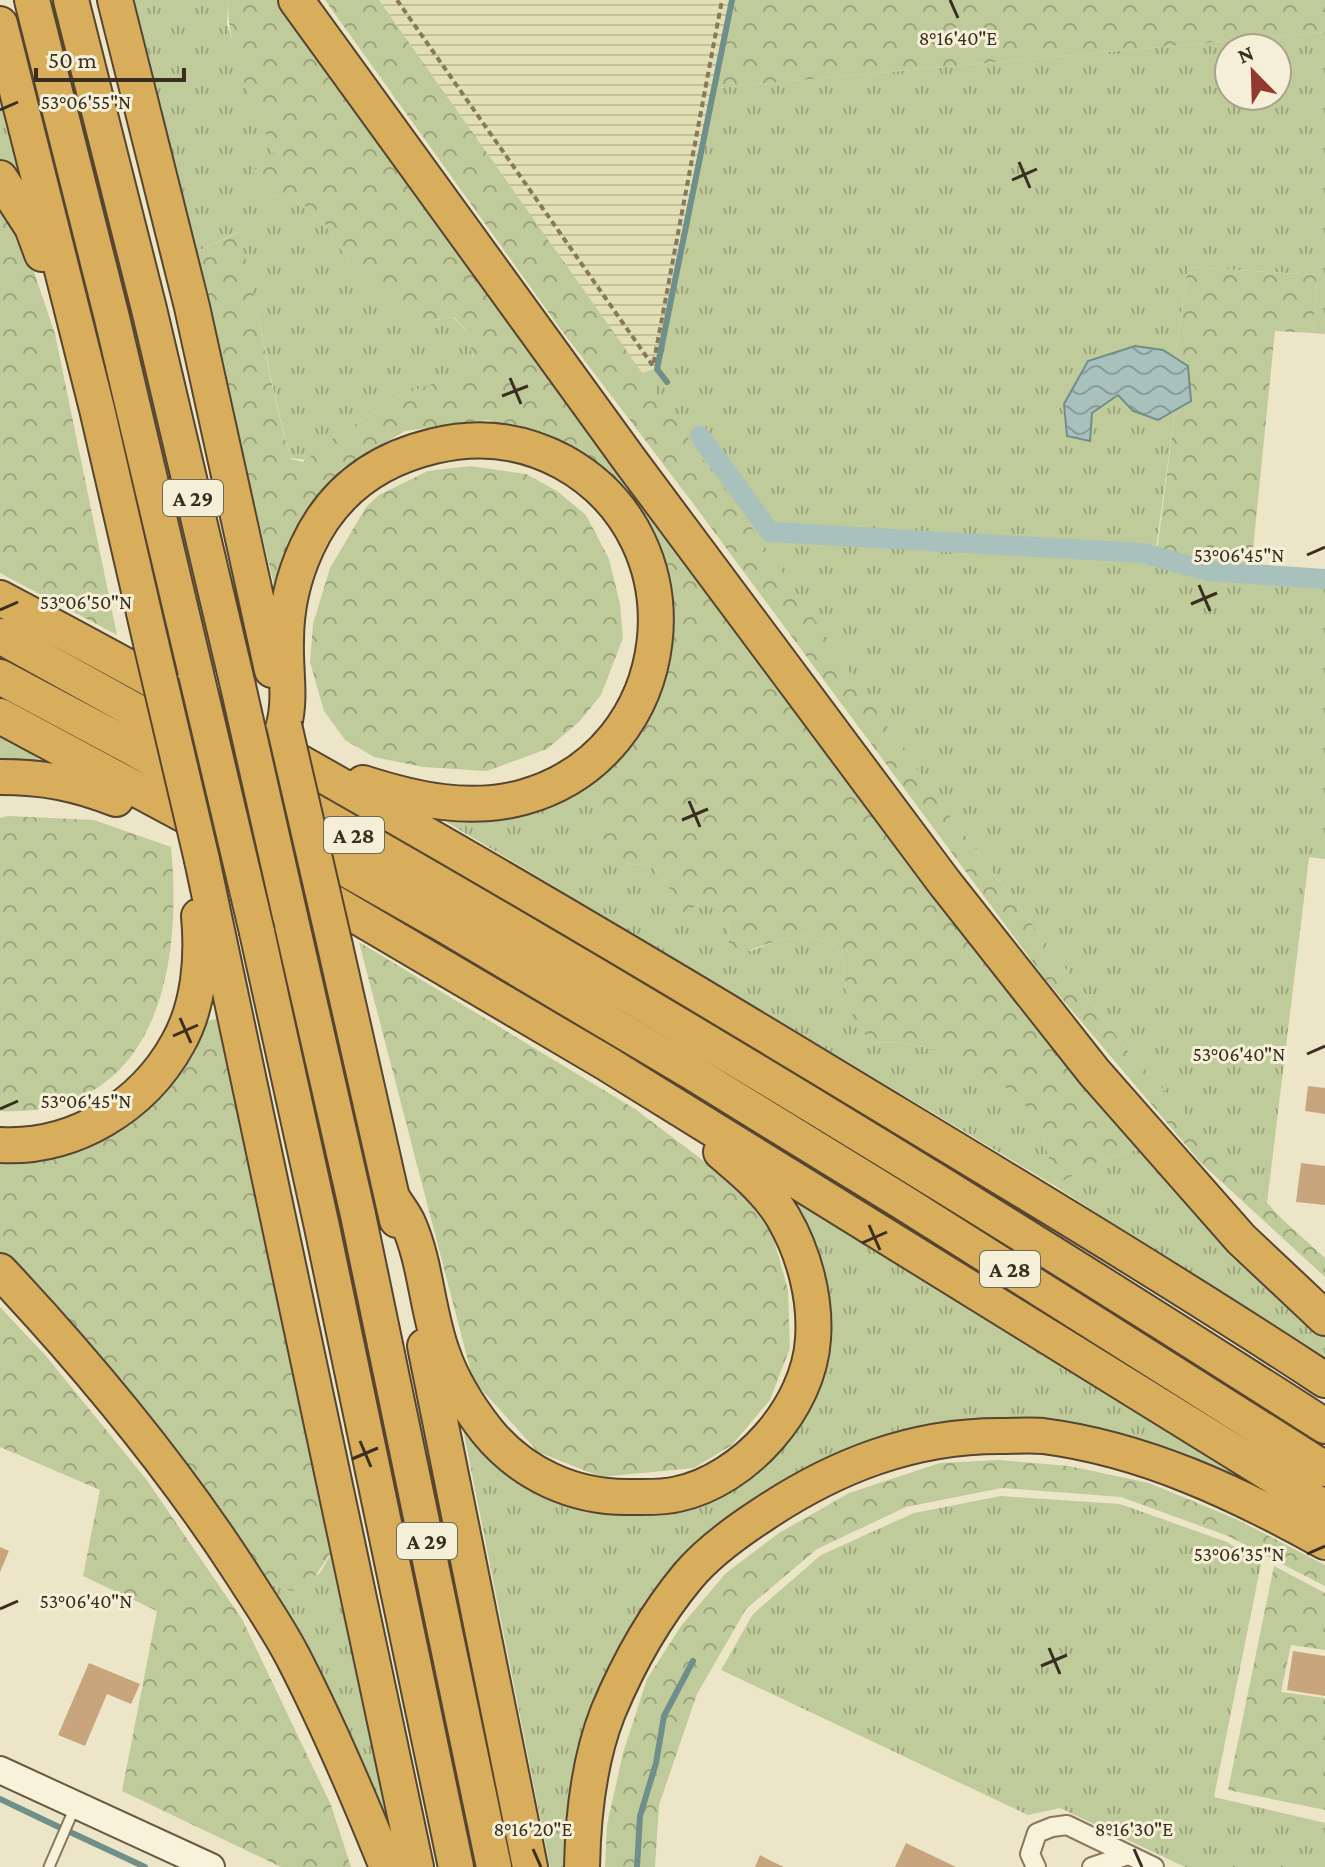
<svg xmlns="http://www.w3.org/2000/svg" width="1325" height="1867" viewBox="0 0 1325 1867" font-family="'Crimson Pro',serif">
  <style>
    .farmland { fill: url(#farmland-rules) }
    .grass { fill: url(#grass-tufts); fill-rule: evenodd }
    .forest { fill: url(#forest-crowns) }
    .water { fill: url(#water-waves); stroke: #6f8f8a; stroke-width: 2 }
    .lines { fill: none; stroke-linecap: round; stroke-linejoin: round }
    .stream { stroke: #6f8f8a; stroke-width: 6 }
    .canal { stroke: #a8c1bc; stroke-width: 20 }
    .building { fill: #c9a57e }
    .service-casing { stroke: #88785d; stroke-width: 13 }
    .minor-casing { stroke: #88785d; stroke-width: 22 }
    .secondary-casing { stroke: #6a5940; stroke-width: 30 }
    .motorway-casing { stroke: #564631; stroke-width: 38 }
    .path { stroke: #88785d; stroke-width: 4; stroke-dasharray: 6 4; stroke-linecap: butt }
    .service { stroke: #f8f2da; stroke-width: 9 }
    .minor { stroke: #f8f2da; stroke-width: 18 }
    .secondary { stroke: #f8f2da; stroke-width: 26 }
    .motorway { stroke: #d8ad5c; stroke-width: 34 }
    .motorway-bridge-casing { stroke: #564631; stroke-width: 38; stroke-linecap: butt }
    .motorway-bridge { stroke: #d8ad5c; stroke-width: 34 }
    .ticks { fill: none; stroke: #392e20; stroke-width: 3 }
    .labels { text-anchor: middle; dominant-baseline: central; stroke-width: 6; stroke-linejoin: round; paint-order: stroke }
    .shield { fill: #f4efd6; stroke: #716857; stroke-width: 2 }
    .shield-label { font-size: 22px; font-weight: bold; fill: #392e20 }
    .ticks-label { font-size: 20px; text-anchor: middle; fill: #392e20; stroke: #f4efd6; stroke-width: 6; stroke-linejoin: round; paint-order: stroke }
  </style>
  <defs>
    <pattern id="farmland-rules" width="6" height="5" patternUnits="userSpaceOnUse" patternTransform="scale(2)"><rect width="6" height="5" fill="#e2dfb5"/><path d="M0 2.5h6" fill="none" stroke="#c3c09b"/></pattern>
    <pattern id="grass-tufts" width="24" height="20" patternUnits="userSpaceOnUse" patternTransform="scale(2)"><rect width="24" height="20" fill="#c0cb9b"/><path d="M3 7l-1-3M5 7V3M7 7l1-3M15 17l-1-3M17 17v-4M19 17l1-3" fill="none" stroke="#9da57e"/></pattern>
    <pattern id="forest-crowns" width="20" height="18" patternUnits="userSpaceOnUse" patternTransform="scale(2)"><rect width="20" height="18" fill="#c0cb9b"/><path d="M2 6a3 3 0 1 1 6 0M12 15a3 3 0 1 1 6 0" fill="none" stroke="#9da57e"/></pattern>
    <pattern id="water-waves" width="16" height="10" patternUnits="userSpaceOnUse" patternTransform="scale(2)"><rect width="16" height="10" fill="#a8c1bc"/><path d="M0 5q4-4 8 0t8 0" fill="none" stroke="#8a9d98"/></pattern>
  </defs>
  <rect width="100%" height="100%" fill="#ede5c7"/>
  <path class="farmland" d="M379 0H733L657 369 642 373Z"/>
  <path class="grass" d="M130 0H228L227 24 236 53 277 159 270 195 300 202 325 224 354 270 429 321 453 317 468 332 473 358 460 374 399 396 335 437 307 460 291 458C269 384 259 307 238 232L194 253Z
    M1325 32V334L1313 333 1317 275 1188 267 1175 357 1163 350 1088 361 1090 441 1092 413 1118 394 1133 411 1157 420 1175 411 1154 563 1205 579 1325 586V859L1309 857 1267 1203 1127 1050 927 785 642 373 657 368 716 88ZM1229 48H1277V96H1229Z
    M0 79 28 191 0 159Z
    M0 735 49 765 0 764Z
    M600 764 626 863 652 867 669 887 696 906 715 903 729 920 728 940 751 951 775 941 808 935 836 947 844 959 846 993 872 1042C884 1043 897 1042 909 1044 949 1051 998 1075 1025 1104 1040 1121 1053 1163 1055 1186L1088 1166 1141 1148 1325 1331V1360L1055 1186 433 814Z
    M776 1184 1048 1348 1293 1509 1095 1435 845 1455 646 1613 574 1867H550L461 1419 506 1466 679 1503 815 1382Z
    M1001 1496 1120 1504 1227 1542 1261 1564 1214 1797 1325 1823V1867H1185L1060 1808 1028 1815 721 1670 753 1614 821 1555 914 1513Z
    M335 1547 400 1864 261 1580 291 1591 320 1573Z"/>
  <path class="forest" d="M228 0H283L1141 1148 1088 1166 1055 1186C1052 1163 1041 1122 1025 1105 1000 1077 947 1051 910 1044 898 1042 884 1043 872 1042L855 1023 846 993 844 959 836 947 808 935 775 941 734 956 728 940 729 920 715 903 696 906 676 916 669 887 652 867 626 863 603 838 600 764 666 656 613 483 555 438 488 420 405 431 341 469 305 521 275 589 194 253 239 232C259 307 268 384 291 459L303 462 335 437 399 396 459 374 473 358 468 332 454 317 429 321 408 318 386 307 354 270 325 224 300 202 270 195 255 184 254 170 276 159C256 109 227 55 228 0Z
    M325 0H379L756 534 927 785 1127 1050 1282 1219 1325 1258V1277L1201 1163 1046 980 692 502 559 327Z
    M733 0H1325V32L716 88Z
    M0 204 31 263 55 334 117 635 0 573Z
    M1188 267 1317 275 1313 333 1275 331 1251 569 1157 551 1175 411 1191 401 1188 366 1175 357Z
    M470 466 526 474 557 491 586 515 609 559 620 604 623 638 601 695 579 722 547 749 487 771 423 767 374 757 345 740 324 711 310 662 313 624 330 568 366 507 379 495 428 471Z
    M8 816 94 820 171 847C183 969 156 1118 0 1111V818Z
    M359 942 635 1109 737 1186 772 1233 788 1290 790 1348 770 1400 732 1445 694 1468 601 1477 538 1452 473 1380Z
    M224 1018 335 1547 307 1588 291 1591 261 1580 64 1320 0 1252V1158L60 1153 200 1022Z
    M0 1307 46 1356 146 1479 242 1619 331 1805 351 1867H281L122 1791 157 1611 83 1576 100 1490 0 1447Z
    M999 1460 1069 1466 1149 1483 1236 1519 1325 1565V1586L1228 1536 1121 1497 1002 1488 906 1507 817 1549 746 1609 697 1694 659 1805 655 1867H605L607 1825 623 1753 647 1679 681 1626 726 1573 779 1533 849 1493 940 1463Z
    M1274 1566 1325 1593V1650L1291 1645 1281 1692 1325 1698V1810L1228 1790Z"/>
  <path class="water" d="M1135 346 1163 350 1188 366 1191 401 1158 420 1133 411 1118 395 1092 413 1090 441 1067 436 1064 404 1088 361Z"/>
  <g class="lines">
    <path class="stream" d="M667 382 657 369 732 0
      M0 1799 63 1829
      M70 1832 145 1867
      M637 1867 640 1816 656 1763 664 1716 693 1661"/>
    <path class="canal" d="M700 436 770 532 1143 553 1208 571 1325 579"/>
  </g>
  <path class="building" d="M1308 1086 1325 1088V1114L1305 1111Z
    M1301 1163 1325 1166V1205L1296 1202Z
    M0 1547 9 1551 0 1572Z
    M1293 1651 1325 1656V1696L1287 1690Z
    M89 1663 140 1684 131 1704 107 1694 85 1746 58 1735Z
    M906 1843 956 1867H895Z
    M760 1855 769 1860 784 1867H755Z"/>
  <g class="lines">
    <defs>
      <path id="service" d="M49 1867 75 1807"/>
      <path id="minor" d="M1036 1867 1030 1854 1037 1833 1052 1827 1067 1825 1154 1867
        M1092 1867 1128 1855"/>
      <path id="secondary" d="M0 1770 211 1867"/>
      <path id="motorway" d="M32 0 112 318 196 674
        M71 0 149 309 238 686
        M115 0 192 307 272 670
        M296 0 631 462 944 882 1094 1072 1241 1239 1325 1318
        M0 24 97 409 151 643
        M0 178 32 227 42 254
        M0 598C278 745 550 904 819 1067 989 1170 1159 1271 1325 1380
        M0 636C452 883 892 1148 1325 1426
        M0 677 131 747 446 926 693 1073 901 1201 1325 1469
        M0 716 190 818 606 1063 1325 1508
        M284 725C291 697 285 670 286 641 286 608 293 577 307 547 332 492 375 460 434 446 479 435 522 440 563 462 704 540 679 753 524 797 470 812 416 800 363 783
        M0 777C44 777 75 783 116 799
        M202 860 416 1867
        M290 916 358 1215 494 1867
        M257 932 322 1227 456 1867
        M335 946 397 1220
        M0 1145C73 1149 143 1107 178 1043 199 1006 203 958 199 916
        M392 1197C397 1206 404 1214 408 1223 426 1263 427 1311 442 1352 451 1379 469 1408 487 1431 522 1474 574 1498 630 1497 645 1497 663 1498 678 1494 744 1480 809 1408 813 1339 816 1298 804 1253 783 1217 768 1191 744 1172 721 1152
        M0 1271C89 1366 171 1464 242 1574 259 1601 278 1628 293 1657 328 1725 358 1795 387 1867
        M425 1346 530 1867
        M582 1867C583 1816 589 1760 608 1712 628 1664 654 1617 688 1576 708 1552 736 1532 762 1515 835 1466 912 1436 1000 1436 1014 1436 1029 1435 1043 1436 1144 1449 1237 1493 1325 1542"/>
    </defs>
    <use href="#service" class="service-casing"/>
    <use href="#minor" class="minor-casing"/>
    <use href="#secondary" class="secondary-casing"/>
    <use href="#motorway" class="motorway-casing"/>
    <path class="path" d="M397 0 653 366 722 0"/>
    <use href="#service" class="service"/>
    <use href="#minor" class="minor"/>
    <use href="#secondary" class="secondary"/>
    <use href="#motorway" class="motorway"/>
    <defs>
      <path id="motorway-bridge" d="M151 643 202 860
        M196 674 257 932
        M238 686 290 916
        M284 725 335 946"/>
    </defs>
    <use href="#motorway-bridge" class="motorway-bridge-casing"/>
    <use href="#motorway-bridge" class="motorway-bridge"/>
  </g>
  <path class="ticks" d="M950 0 958 18M0 110 18 102M1019 162 1030 188M1012 180 1037 169M510 378 521 404M502 396 528 386M1307 555 1325 547M1199 585 1210 611M1191 604 1217 593M0 610 18 602M689 801 700 827M682 820 708 809M180 1018 191 1043M173 1036 198 1025M1307 1054 1325 1046M0 1109 18 1101M869 1225 880 1250M862 1243 887 1232M360 1441 371 1467M352 1459 378 1448M1307 1554 1325 1546M0 1609 18 1601M1049 1648 1060 1674M1041 1666 1067 1655M533 1849 541 1867M1134 1849 1142 1867"/>
  <g class="labels">
    <g class="shield">
      <rect x="163" y="480" width="60" height="36" rx="6"/>
      <rect x="324" y="817" width="60" height="36" rx="6"/>
      <rect x="980" y="1251" width="60" height="36" rx="6"/>
      <rect x="397" y="1523" width="60" height="36" rx="6"/>
    </g>
    <g class="shield-label">
      <text x="193" y="498">A 29</text>
      <text x="354" y="835">A 28</text>
      <text x="1010" y="1269">A 28</text>
      <text x="427" y="1541">A 29</text>
    </g>
  </g>
  <g class="ticks-label">
    <text x="958" y="45">8°16'40"E</text>
    <text x="86" y="109">53°06'55"N</text>
    <text x="1239" y="562">53°06'45"N</text>
    <text x="86" y="609">53°06'50"N</text>
    <text x="1239" y="1061">53°06'40"N</text>
    <text x="86" y="1108">53°06'45"N</text>
    <text x="1239" y="1561">53°06'35"N</text>
    <text x="86" y="1608">53°06'40"N</text>
    <text x="533" y="1836">8°16'20"E</text>
    <text x="1134" y="1836">8°16'30"E</text>
  </g>
  <g transform="translate(1253 72) rotate(337)"><circle r="38" fill="#f4efd6" stroke="#a9a28d" stroke-width="2"/>
  <path d="M0-6L14 30L0 20L-14 30Z" fill="#94392f"/>
  <text y="-12" font-size="22" font-weight="bold" text-anchor="middle" fill="#392e20">N</text>
  </g>
  <path d="M36 68v12h148v-12" fill="none" stroke="#392e20" stroke-width="4"/>
  <text x="48" y="68" font-size="24" fill="#392e20" stroke="#f4efd6" stroke-width="6" paint-order="stroke">50 m</text>
</svg>
